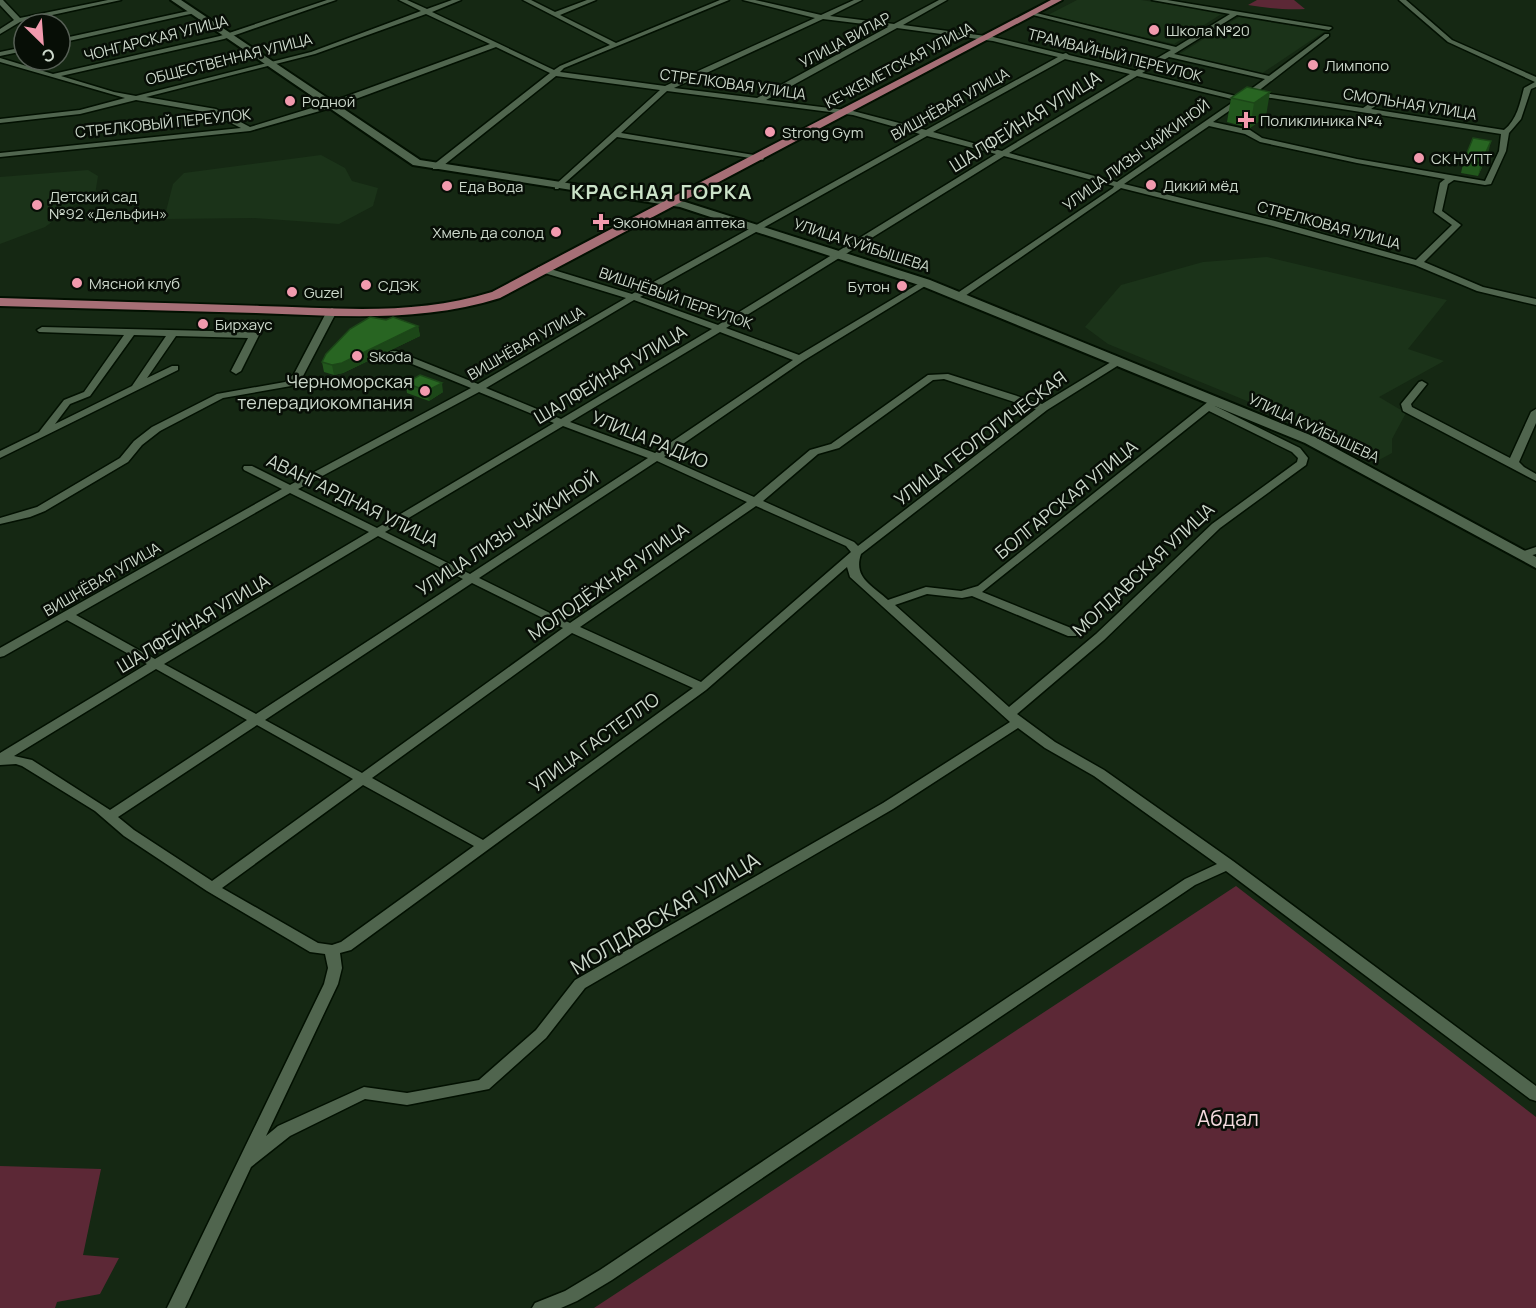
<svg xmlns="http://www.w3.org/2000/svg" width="1536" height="1308" viewBox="0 0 1536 1308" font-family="Manrope,sans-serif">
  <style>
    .built { fill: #1b3319 }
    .green { fill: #5c2836 }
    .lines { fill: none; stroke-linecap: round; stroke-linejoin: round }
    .minor-casing { stroke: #021001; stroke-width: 3 }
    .secondary-casing { stroke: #021001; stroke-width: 4 }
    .primary-casing { stroke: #021001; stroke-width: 4 }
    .minor { fill: #50654e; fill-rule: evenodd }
    .secondary { fill: #50654e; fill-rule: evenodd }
    .primary { fill: #a66f76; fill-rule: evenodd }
    .wall { fill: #22571d }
    .shaded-wall { fill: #1c4718 }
    .building { fill: #286522; stroke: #1c4718; stroke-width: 1.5 }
    .poi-dot { fill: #f29aae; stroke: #070e06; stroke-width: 2 }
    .labels { text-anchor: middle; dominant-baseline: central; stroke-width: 5; stroke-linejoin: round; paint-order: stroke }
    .far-poi-label { font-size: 15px; fill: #ccd8cb; stroke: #070e06; text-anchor: start }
    .far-street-label { font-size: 15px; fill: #ccd8cb; stroke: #070e06 }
    .street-label { font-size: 18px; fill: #ccd8cb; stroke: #070e06 }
    .poi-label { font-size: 18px; fill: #ccd8cb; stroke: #070e06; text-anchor: end }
    .far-district-label { font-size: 20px; font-weight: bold; letter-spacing: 1.5px; fill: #cbe3c8; stroke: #070e06 }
    .near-street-label { font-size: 21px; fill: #ccd8cb; stroke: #070e06 }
    .near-park-label { font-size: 21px; fill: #f4dade; stroke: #070e06 }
  </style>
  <rect width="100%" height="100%" fill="#152813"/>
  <path class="built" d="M1077 0H1141L1223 13 1174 44 1048 15Z
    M1239 17 1287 25 1325 31 1261 74 1178 55Z
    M321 155 345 168 352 181 378 188 373 206 339 224 254 218 164 219 173 184 184 173Z
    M88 170 98 176 94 201 77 203 45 227 0 244V177Z
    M1267 257 1447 300 1408 349 1444 361 1379 397 1406 413 1392 439V453L1379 460 1303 424 1108 344 1085 327 1121 285 1203 262Z"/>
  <path class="green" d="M1257 0H1294L1305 9C1285 10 1267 8 1248 5Z
    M1236 886 1536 1117V1308H594Z
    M0 1166 101 1169 83 1255 119 1258 100 1294 57 1302 55 1308H0Z"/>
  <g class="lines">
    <defs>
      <path id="minor" d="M0 0H3L20 18 108 0H121L20 22 0 34V29L14 20 0 5Z
        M327 0H336L224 39 61 76 114 92 136 96 311 52 421 11 399 0H407L427 9 452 0H461L432 12 554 70 560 66 610 45 523 0H531L555 12 587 0H596L560 15 616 43 720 0H729L564 68 560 72 665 86 815 18 743 0H755L821 15 854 0H862L830 16 894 24 939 0H947L903 25 993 37 1063 54 1066 53 1069 55 1135 71 1171 50 1029 14 1032 12 1176 47 1230 14 1152 0H1167L1331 27 1332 28 1329 30 1237 15 1174 54 1269 76 1325 34H1329V36L1257 92 1363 108 1384 94 1388 96 1387 98 1371 109 1504 130C1517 120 1520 103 1524 88L1535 82 1448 42 1399 0H1406L1452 40 1536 77V87L1531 89 1521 119 1509 133 1506 151 1491 184 1485 185 1454 180 1448 184 1442 211 1461 225 1424 262 1483 287 1536 299V305L1477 291 1415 265 1269 225 1121 188 962 298H956V294L1113 188 1114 186 1004 156 726 328 799 355 923 281 926 280 930 283 803 361 664 457 754 497 810 450 831 444 928 375 948 374 1042 404 1116 359H1122V363L1047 410 861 554C853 578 872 585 888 600L926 587 961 591 978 586 1209 401H1215L1217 403 1215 406 1300 448 1308 458 1306 465 1220 528 1104 640 1017 714 1055 742 1104 770 1233 861 1536 1086V1101L1530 1099 1226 871 1195 885 612 1280 577 1301 561 1308H532L535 1303 565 1291 600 1270 1185 879 1217 864 1094 776 1045 748 1018 728 893 809 585 988 546 1038 489 1089 407 1105 365 1099 290 1136 251 1167 185 1308H167L324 984 328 968 325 954 310 952 207 891 124 836 95 811 22 766 16 764 0 765V753L147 664 67 620 4 656 0 657V648L282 489 244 470 243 468 244 466H252L290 485 471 388 390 355V351H396L478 384 626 298 538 271V267H544L632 294 920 134 853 115 667 91 621 133 760 156 764 158 763 160 617 137 558 189H555V185L660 90 556 76 439 169H433V165L550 73 496 47 334 107 250 131 0 157V153L241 128 211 113 136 100 80 114 0 123V119L80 110 125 98 0 62V58L53 74 220 36ZM426 14 490 44 328 103 250 127 216 109 146 97 315 54ZM823 19 888 27 757 98 674 88ZM897 28 993 41 1058 57 926 130 853 111 766 100ZM1169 57 1265 79 1240 97 1142 73ZM1065 59 1130 74 1002 151 933 132ZM1137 76 1236 100 1117 182 1009 153ZM1252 95 1501 134 1499 151 1485 181 1357 159 1262 138 1250 130 1213 122ZM1209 126 1245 134 1260 142 1357 163 1445 179 1440 183 1434 212 1452 225 1416 260 1275 221 1124 184ZM927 136 996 154 718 325 640 297ZM634 300 712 329 561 419 486 388ZM720 332 793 360 655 453 570 422ZM944 379 1036 409 858 546 854 542 763 501 818 454 839 448 933 380ZM479 392 554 423 377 528 298 489ZM1209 411 1292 452 1298 458 1297 462 1212 524 1096 634 1009 707 895 605 927 594 962 598 972 596 1068 636H1076L1078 633 1076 630 982 592ZM563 426 648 458 470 574 385 532ZM657 461 747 502 570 623 479 578ZM290 493 369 532 155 659 76 615ZM756 506 846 546 851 552 701 682 580 627ZM378 536 463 579 256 714 164 664ZM847 567 850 577 1010 722 883 803 575 980 536 1030 479 1080 407 1093 364 1087 278 1126 266 1136 338 984 342 968 340 953 351 950 706 690ZM472 583 563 628 362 773 265 720ZM572 633 693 688 483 840 372 778ZM156 669 247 720 110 810 32 760 14 756ZM257 725 353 779 212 881 134 830 118 817ZM363 785 474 846 341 942 332 945 318 943 222 888Z
        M193 10 196 12 195 13 60 43V39Z
        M24 47V51L0 56V52Z
        M332 308 337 311 303 376 291 386 223 398 160 431 142 445 128 462 45 511 30 517 0 524V518L37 507 120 458 134 441 152 427 217 394 285 382 294 374 327 311Z
        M42 327 254 332 259 335 241 371 236 374 231 371 248 338 176 336 147 378 172 366H178V370L0 458V451L39 432 64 400 84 392 124 335 39 332 37 330ZM134 335 166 336 132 386 55 424 70 404 90 396Z
        M1422 381 1427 384 1411 404 1412 407 1510 458 1531 412 1536 409V423L1519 462 1524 467 1536 474V481L1403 411 1401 404 1419 382Z
        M1536 547V554L1522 558 1516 555 1518 553Z"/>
      <path id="secondary" d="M171 0H181L420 160 682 201 930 280 1315 437 1536 557V568L1305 443 922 286 680 207 413 165Z"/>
      <path id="primary" d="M1051 0H1062L500 298C420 323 338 316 256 313 170 311 85 308 0 306V298C87 301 174 303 260 306 338 308 416 316 492 292 677 193 865 98 1051 0Z"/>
    </defs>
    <use href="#minor" class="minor-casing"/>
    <use href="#secondary" class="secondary-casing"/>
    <use href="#primary" class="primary-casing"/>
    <use href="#minor" class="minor"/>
    <use href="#secondary" class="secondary"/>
    <use href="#primary" class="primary"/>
  </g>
  <path class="wall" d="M1247 87 1266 116 1250 128 1227 122 1231 98Z
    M1488 154 1478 176 1461 173 1464 160Z
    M418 326 420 336 343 373 334 375 324 372 322 362Z
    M406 383 443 392 429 401 407 393Z"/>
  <path class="shaded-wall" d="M1270 92 1266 116 1250 128 1254 103Z
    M1491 141 1488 154 1478 176 1481 163Z
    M418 326 420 336 343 373 334 375 332 365Z
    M442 383 443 392 429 401 427 391Z"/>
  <path class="building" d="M1247 87 1270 92 1254 103 1231 98Z
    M1473 138 1491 141 1481 163 1464 160Z
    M370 317 386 320 393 317 418 326 342 363 332 365 322 362 326 354 350 329Z
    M420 375 442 383 427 391 406 383Z"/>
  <g class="poi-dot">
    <circle cx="1154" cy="30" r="6"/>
    <circle cx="1313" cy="65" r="6"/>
    <circle cx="290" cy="101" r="6"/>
    <path d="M1243 111h6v6h6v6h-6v6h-6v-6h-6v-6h6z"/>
    <circle cx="770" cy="132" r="6"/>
    <circle cx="1419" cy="158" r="6"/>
    <circle cx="1151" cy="185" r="6"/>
    <circle cx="447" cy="186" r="6"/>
    <circle cx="37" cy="205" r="6"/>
    <path d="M598 213h6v6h6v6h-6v6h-6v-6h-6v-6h6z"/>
    <circle cx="556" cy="232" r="6"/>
    <circle cx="77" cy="283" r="6"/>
    <circle cx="366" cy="285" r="6"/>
    <circle cx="902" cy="286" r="6"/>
    <circle cx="292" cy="292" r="6"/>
    <circle cx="203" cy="324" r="6"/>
    <circle cx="357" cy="356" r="6"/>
    <circle cx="425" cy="391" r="6"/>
  </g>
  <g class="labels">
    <g class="far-poi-label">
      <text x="1166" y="30">Школа №20</text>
      <text x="1325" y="65">Лимпопо</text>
      <text x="302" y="101">Родной</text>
      <text x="1260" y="120">Поликлиника №4</text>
      <text x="782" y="132">Strong Gym</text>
      <text x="1431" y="158">СК НУПТ</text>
      <text x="1163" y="185">Дикий мёд</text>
      <text x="459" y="186">Еда Вода</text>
      <text x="49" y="196">Детский сад<tspan x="49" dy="17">№92 «Дельфин»</tspan></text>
      <text x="613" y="222">Экономная аптека</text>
      <text x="544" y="232" text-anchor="end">Хмель да солод</text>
      <text x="89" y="283">Мясной клуб</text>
      <text x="378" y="285">СДЭК</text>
      <text x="890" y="286" text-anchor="end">Бутон</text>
      <text x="304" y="292">Guzel</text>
      <text x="215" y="324">Бирхаус</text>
      <text x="369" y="356">Skoda</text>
    </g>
    <g class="far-street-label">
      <text transform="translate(156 38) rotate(-14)">ЧОНГАРСКАЯ УЛИЦА</text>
      <text transform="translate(845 40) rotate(-28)">УЛИЦА ВИЛАР</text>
      <text transform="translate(1115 55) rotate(14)">ТРАМВАЙНЫЙ ПЕРЕУЛОК</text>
      <text transform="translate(229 59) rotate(-14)">ОБЩЕСТВЕННАЯ УЛИЦА</text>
      <text transform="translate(899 65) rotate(-28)">КЕЧКЕМЕТСКАЯ УЛИЦА</text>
      <text transform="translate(733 84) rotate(8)">СТРЕЛКОВАЯ УЛИЦА</text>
      <text transform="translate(950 104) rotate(-29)">ВИШНЁВАЯ УЛИЦА</text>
      <text transform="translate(1410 104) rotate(9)">СМОЛЬНАЯ УЛИЦА</text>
      <text transform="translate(163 123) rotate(-6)">СТРЕЛКОВЫЙ ПЕРЕУЛОК</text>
      <text transform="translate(1136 155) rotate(-36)">УЛИЦА ЛИЗЫ ЧАЙКИНОЙ</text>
      <text transform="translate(1329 225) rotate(15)">СТРЕЛКОВАЯ УЛИЦА</text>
      <text transform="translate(862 245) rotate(18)">УЛИЦА КУЙБЫШЕВА</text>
      <text transform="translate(676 298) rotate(19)">ВИШНЁВЫЙ ПЕРЕУЛОК</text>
      <text transform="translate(526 343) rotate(-30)">ВИШНЁВАЯ УЛИЦА</text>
      <text transform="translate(1314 428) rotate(25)">УЛИЦА КУЙБЫШЕВА</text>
      <text transform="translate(102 579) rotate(-30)">ВИШНЁВАЯ УЛИЦА</text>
    </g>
    <g class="street-label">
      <text transform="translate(1025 121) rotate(-32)">ШАЛФЕЙНАЯ УЛИЦА</text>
      <text transform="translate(610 374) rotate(-31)">ШАЛФЕЙНАЯ УЛИЦА</text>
      <text transform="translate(980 438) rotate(-37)">УЛИЦА ГЕОЛОГИЧЕСКАЯ</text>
      <text transform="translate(650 439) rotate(22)">УЛИЦА РАДИО</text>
      <text transform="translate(1066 499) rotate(-39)">БОЛГАРСКАЯ УЛИЦА</text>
      <text transform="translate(353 500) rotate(26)">АВАНГАРДНАЯ УЛИЦА</text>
      <text transform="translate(507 533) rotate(-33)">УЛИЦА ЛИЗЫ ЧАЙКИНОЙ</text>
      <text transform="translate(1143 569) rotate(-43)">МОЛДАВСКАЯ УЛИЦА</text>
      <text transform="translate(608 581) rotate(-35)">МОЛОДЁЖНАЯ УЛИЦА</text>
      <text transform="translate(193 623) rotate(-31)">ШАЛФЕЙНАЯ УЛИЦА</text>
      <text transform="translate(594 742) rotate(-36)">УЛИЦА ГАСТЕЛЛО</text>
    </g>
    <g class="poi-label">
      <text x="413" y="381">Черноморская<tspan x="413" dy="21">телерадиокомпания</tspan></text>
    </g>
    <g class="far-district-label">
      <text x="662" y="191">КРАСНАЯ ГОРКА</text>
    </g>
    <g class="near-street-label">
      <text transform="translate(665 913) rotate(-31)">МОЛДАВСКАЯ УЛИЦА</text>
    </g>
    <g class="near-park-label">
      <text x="1228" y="1118">Абдал</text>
    </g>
  </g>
  <g transform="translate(42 42) rotate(155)"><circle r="28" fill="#070e06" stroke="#565f55" stroke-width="1.5"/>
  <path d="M0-4.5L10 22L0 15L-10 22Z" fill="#f29aae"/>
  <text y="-9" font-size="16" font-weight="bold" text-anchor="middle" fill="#ccd8cb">С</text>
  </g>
</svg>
